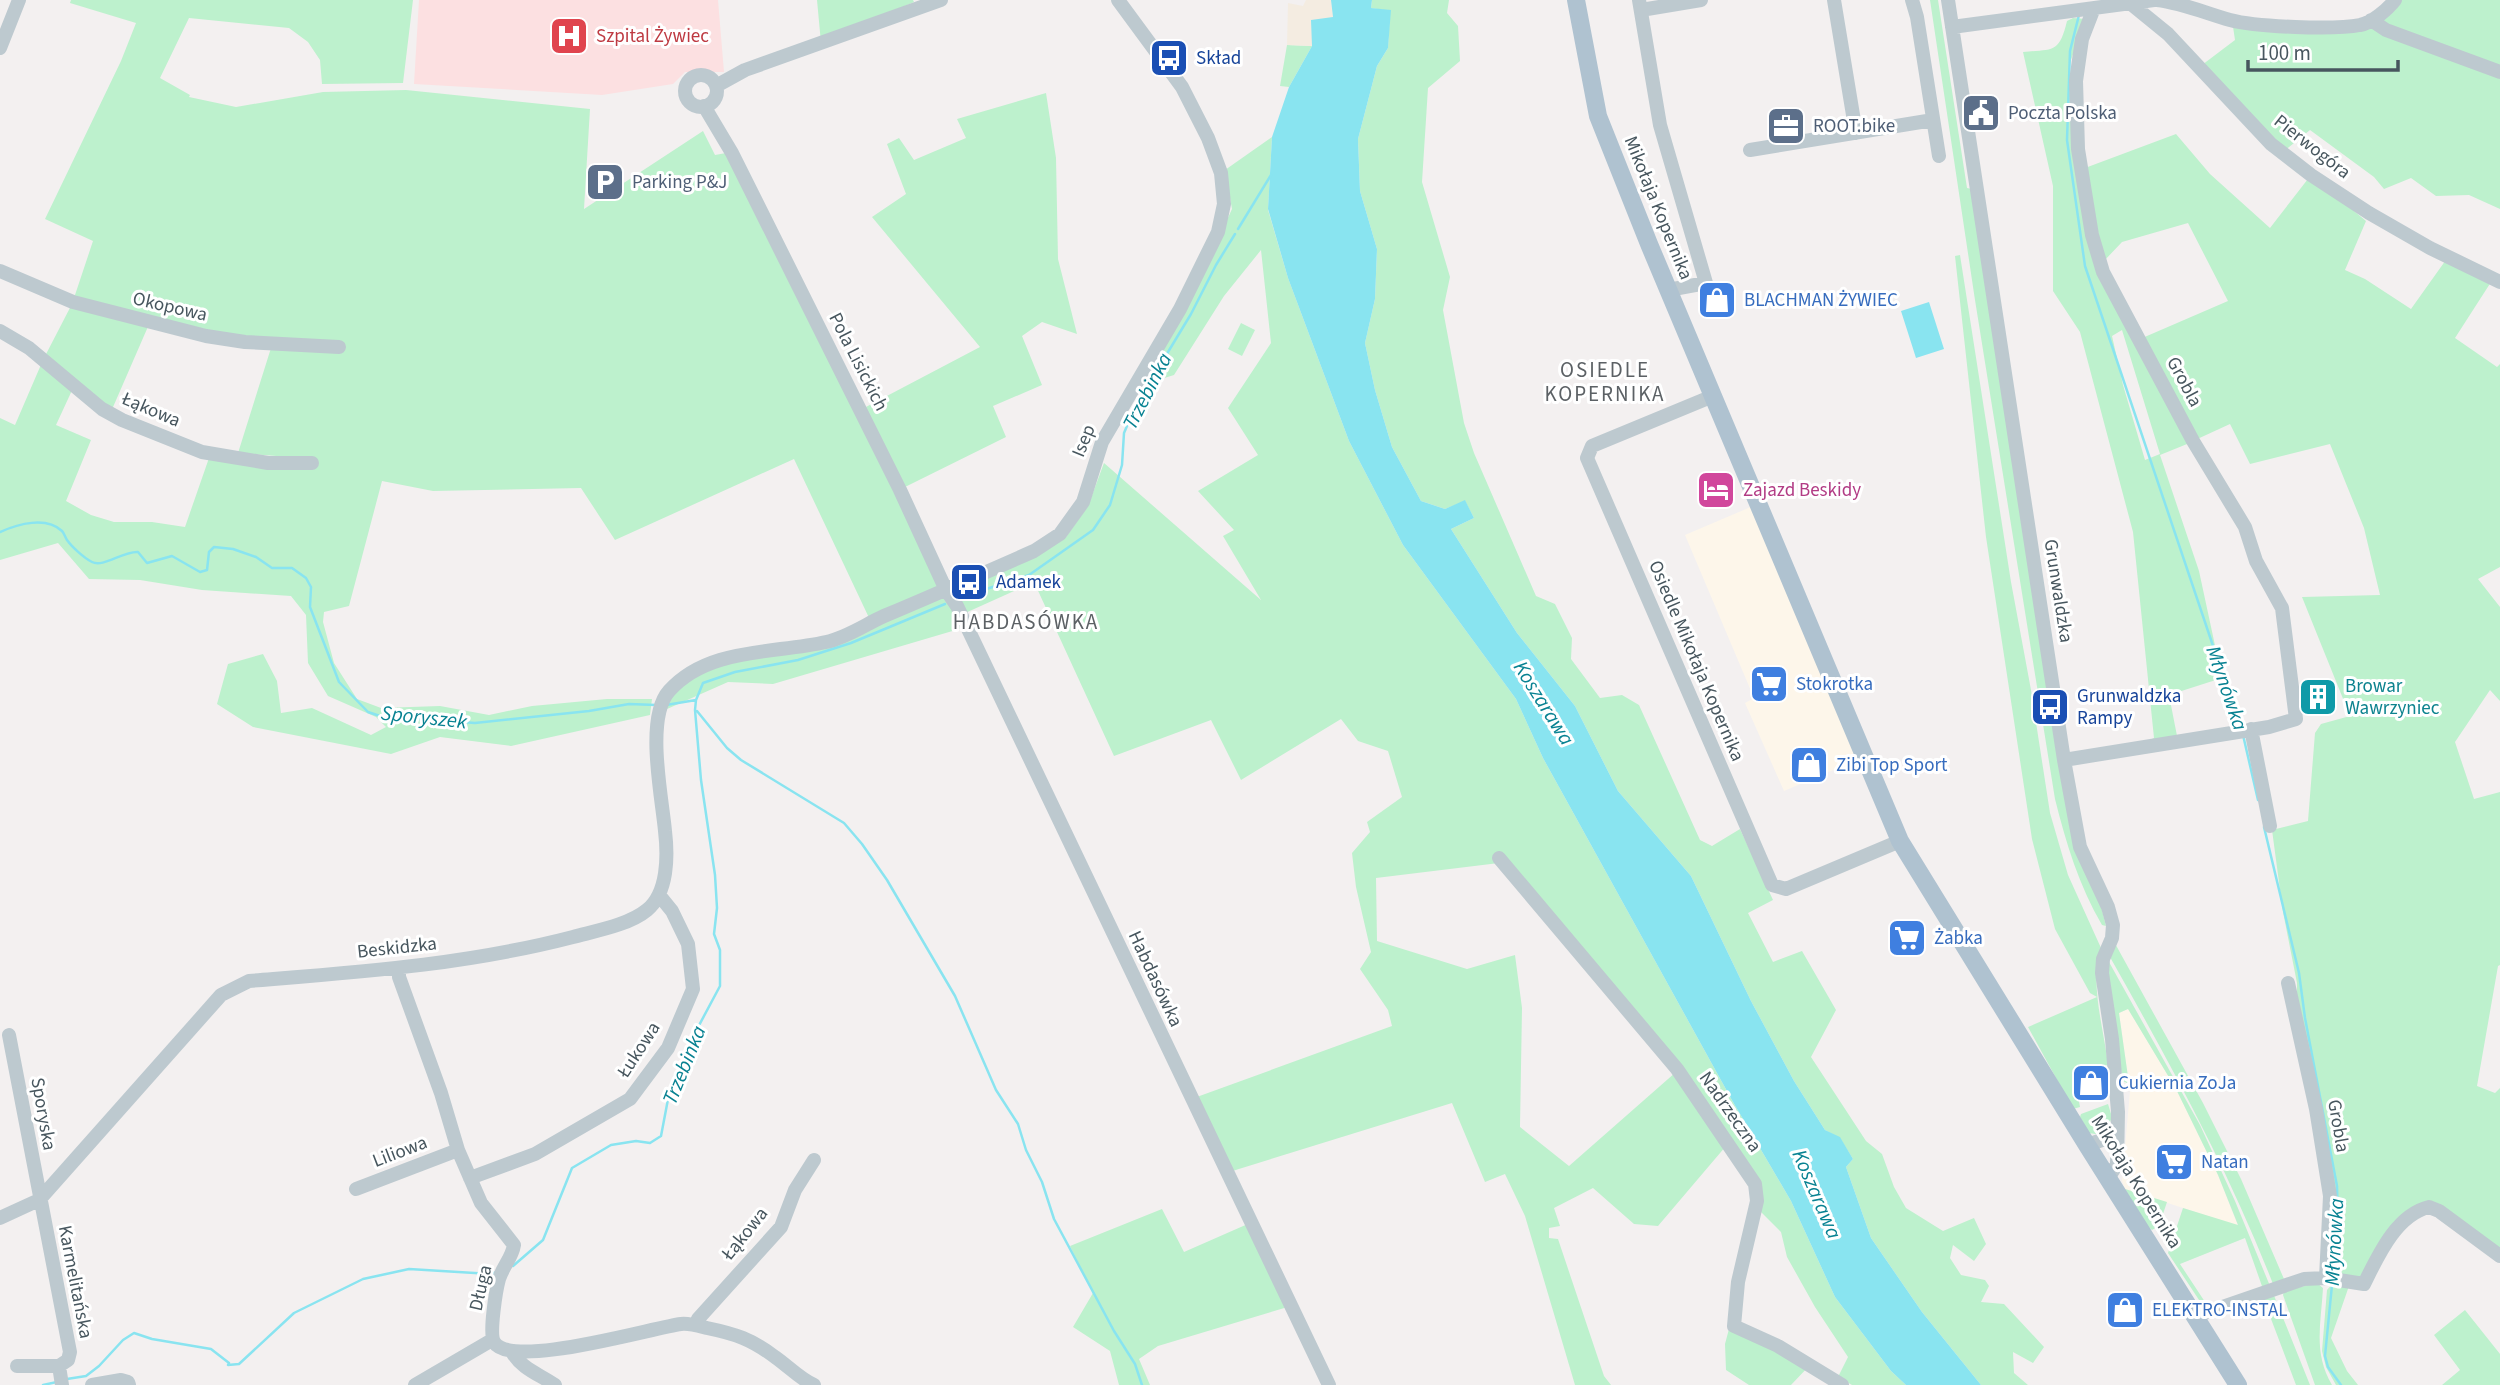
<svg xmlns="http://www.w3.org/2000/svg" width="2500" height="1385" viewBox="0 0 2500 1385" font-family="'Source Sans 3',sans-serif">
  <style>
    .commercial { fill: #fdf6ea }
    .medical { fill: #fce0e1 }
    .green { fill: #bdf1cd; fill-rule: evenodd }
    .sand { fill: #f4ece1 }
    .water { fill: #89e4f0 }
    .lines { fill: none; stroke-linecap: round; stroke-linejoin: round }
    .stream { stroke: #89e4f0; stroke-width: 2.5 }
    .minor { stroke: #bdc9cf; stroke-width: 14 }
    .major { stroke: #afc2d0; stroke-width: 18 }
    .labels { text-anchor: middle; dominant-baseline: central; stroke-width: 6; stroke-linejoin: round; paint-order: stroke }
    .health-label { font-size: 19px; fill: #be3a42; stroke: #fff; text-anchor: start }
    .transit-label { font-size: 19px; fill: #164399; stroke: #fff; text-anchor: start }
    .service-label { font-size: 19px; fill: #4e5e75; stroke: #fff; text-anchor: start }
    .street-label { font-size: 19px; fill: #47565e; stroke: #fff }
    .shop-label { font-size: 19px; fill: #366cbe; stroke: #fff; text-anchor: start }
    .hotel-label { font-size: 19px; fill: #b23c85; stroke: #fff; text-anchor: start }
    .culture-label { font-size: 19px; fill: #0d838f; stroke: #fff; text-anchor: start }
    .neighbourhood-label { font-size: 21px; letter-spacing: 2px; fill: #5c6165; stroke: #fff }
    .water-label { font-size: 21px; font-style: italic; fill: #088292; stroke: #fff }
  </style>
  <rect width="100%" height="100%" fill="#f3f0f0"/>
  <path class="commercial" d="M1753 506 1861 758 1784 791 1745 703 1754 698 1685 535Z
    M2128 1009 2176 1089 2218 1175 2238 1226 2125 1189 2122 1181 2130 1091 2119 1013Z"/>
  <path class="medical" d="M419 0H718L724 72H685L673 84 602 95 414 84Z"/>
  <path class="green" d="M71 0H413L403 83 322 84 320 60 308 42 289 28 189 18 160 78 190 95 189 97 236 107 323 92 406 90 590 109 584 209 703 131 715 155 726 153 864 408 980 347 872 217 906 194 887 144 899 138 914 160 966 138 957 119 1046 93 1056 158 1058 259 1077 334 1042 322 1022 336 1042 385 993 406 1006 437 905 487 966 627 773 684 728 682 658 713 696 670 829 642 871 622 794 459 615 540 581 488 433 491 382 481 349 606 324 612 323 622 334 663 357 699 381 708 440 706 489 715 532 706 607 699H652L650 715 511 746 440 737 391 754 253 727 217 704 228 664 263 654 277 681 281 713 312 708 371 735 386 727 376 717 328 696 308 663 306 615 291 596 202 590 140 580 89 579 58 543 0 560V418L15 425 43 360 73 302 150 322 110 414 74 386 56 425 91 440 66 501 91 515 114 522H152L185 527 209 458 315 459 238 453 271 348 247 339 74 298 93 241 45 219 121 61 136 23 70 3Z
    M817 0H913L914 2 821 43Z
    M1372 0H1449L1447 13 1458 26 1460 61 1428 88 1422 182 1450 277 1443 310 1464 423 1474 453 1536 596 1555 604 1572 638 1571 659 1600 698 1622 695 1639 705 1700 840 1712 846 1740 829 1773 900 1748 913 1773 962 1802 951 1836 1010 1811 1057 1866 1141 1882 1154 1894 1187 1906 1208 1943 1231 1974 1218 1986 1244 1974 1261 1953 1245 1950 1258 1961 1275 1985 1280 1989 1286 1981 1302 2004 1304 2044 1347 2033 1363 2013 1352 2014 1373 2028 1385H1981L1922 1312 1871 1238 1846 1167 1853 1159 1840 1138 1825 1130 1794 1081 1751 1001 1691 876 1618 791 1575 706 1517 633 1451 529 1474 518 1465 501 1445 509 1421 501 1392 447 1375 390 1365 343 1375 299 1377 249 1360 191 1358 139 1377 66 1388 48 1390 11 1371 8Z
    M1930 0H1938L1967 188 1972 189 2048 696 2045 700 2049 723 2055 722 2106 926 2102 925C2079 886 2066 843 2055 799L1975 300Z
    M2395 0H2500V209L2469 195 2436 196 2411 178 2384 189 2374 177 2310 130 2283 152 2198 68 2235 40 2232 20 2362 25Z
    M2073 18 2085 19 2070 63V103L2088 232 2192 442 2160 455 2199 571 2222 678 2169 695 2178 741 2132 749 2154 738 2133 532 2080 332 2053 291V186L2023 52C2053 49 2059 54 2067 21ZM2122 330 2160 454 2145 460 2123 385 2112 336Z
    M1287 45 1312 46 1289 87 1280 86Z
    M2176 134 2210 174 2270 228 2311 175 2366 221 2345 270 2365 279 2411 309 2448 257 2493 279 2455 338 2497 367 2500 364V567L2478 579 2500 607V701L2490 690 2455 742 2474 799 2500 792V965L2498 966 2477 1086 2495 1093 2500 1088V1256L2429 1207 2415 1212 2360 1280 2330 1276 2332 1198 2297 1005V983L2283 912 2272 830 2308 821 2315 733 2321 724 2350 716 2302 597 2380 595 2364 528 2330 444 2250 464 2230 424 2193 441 2140 339 2228 301 2188 223 2122 242 2104 261 2085 168Z
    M1272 137 1268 210 1288 278 1349 441 1403 545 1516 699 1543 758 1733 1102 1791 1201 1835 1297 1891 1371 1906 1385H1852L1838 1377 1848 1357 1815 1307 1787 1257 1781 1232 1759 1210 1755 1184 1746 1166 1748 1164 1679 1066 1617 991 1615 994 1586 964 1499 863 1376 878 1377 941 1467 969 1515 955 1522 1008 1520 1127 1569 1166 1676 1072 1726 1146 1658 1226 1634 1224 1593 1188 1554 1208 1560 1226 1549 1228V1238L1558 1239 1604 1376 1611 1385H1575L1525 1216 1505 1174 1485 1182 1452 1103 1226 1173 1194 1098 1392 1026 1388 1010 1360 969 1371 952 1356 887 1352 853 1370 832 1367 822 1402 797 1388 751 1358 741 1341 719 1241 780 1211 720 1114 756 1034 582 963 614 957 591 1066 537 1088 506 1104 463 1261 600 1223 536 1234 530 1198 491 1258 455 1228 408 1271 343 1261 250 1224 296 1174 375 1158 380 1149 372 1184 314 1232 209 1225 170Z
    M1960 255 2011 582 2031 690 2050 813 2068 875 2101 948C2089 983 2104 1029 2108 1065L2073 1070 2080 1107 2073 1109 2028 1027 2097 997 2090 993 2055 929 2032 839 1986 537 1955 256Z
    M1241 323 1255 330 1242 356 1228 349Z
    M2112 938 2203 1103 2241 1179 2284 1279 2273 1284C2227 1166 2168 1060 2106 950Z
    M2109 962 2200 1125 2235 1201 2270 1286 2263 1289 2245 1238 2180 1264 2207 1305 2203 1306 2168 1253 2183 1208 2238 1225 2218 1175 2176 1089 2128 1009 2119 1013 2129 1084 2123 1081 2106 978Z
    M2108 1104 2112 1117 2107 1130 2095 1134 2089 1133 2080 1117 2081 1114Z
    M2125 1189 2167 1202 2159 1226 2152 1230 2147 1226Z
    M1162 1209 1184 1252 1250 1223 1291 1306 1158 1346 1139 1359 1150 1385H1119L1110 1351 1073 1327 1093 1293 1070 1246Z
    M2317 1283 2323 1288C2321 1324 2313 1353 2332 1385H2315L2283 1295 2284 1291Z
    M2333 1283 2349 1286 2331 1338 2347 1371 2358 1385H2336L2326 1367 2322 1351 2327 1290Z
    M2273 1293 2310 1385H2296L2265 1303 2238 1310 2237 1305Z
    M2465 1310 2500 1354V1385H2442L2460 1370 2434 1335Z
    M1729 1329 1810 1365 1791 1385H1749L1726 1370 1725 1344Z"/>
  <path class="sand" d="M1306 0H1331L1333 17 1312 46 1287 45 1288 3 1303 6Z"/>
  <path class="water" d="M1331 0H1372L1371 8 1391 10 1388 48 1377 66 1358 139 1360 191 1377 249 1375 299 1365 343 1375 390 1392 447 1421 501 1445 509 1465 500 1474 518 1451 529 1517 633 1575 706 1618 791 1691 876 1751 1001 1794 1081 1825 1130 1840 1137 1853 1159 1846 1167 1871 1238 1922 1312 1981 1385H1906L1891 1371 1835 1297 1791 1201 1733 1102 1543 758 1516 699 1403 545 1349 441 1288 278 1268 209 1272 137 1289 87 1312 46 1311 20 1333 17Z
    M1929 302 1944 349 1916 358 1901 311Z"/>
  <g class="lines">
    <path class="stream" d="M2079 15 2070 51 2067 140 2085 266 2240 726
      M1238 229 1271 175
      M0 532C18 524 46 516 62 531 64 533 65 537 67 540 72 547 84 558 92 562 103 568 123 551 138 552L147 563 172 556 200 572 207 570 209 552 214 547 233 549 256 557 272 568H292L306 578 311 587 310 607 339 682 368 712 380 716 475 723 589 711 629 704 656 705
      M959 598 1029 575 1093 530 1110 505 1122 465 1124 433 1136 405 1191 314 1216 265 1235 234
      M666 705 696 700
      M697 711 727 748 741 760 844 823 862 844 887 880 955 996 996 1090 1018 1124 1026 1150 1042 1182 1054 1219 1114 1331 1135 1364 1142 1385
      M2243 735 2258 800
      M2264 827 2299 973 2305 1018 2337 1186 2338 1227 2334 1275
      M513 1266 543 1240 572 1168 611 1145 636 1141 650 1143 661 1136 669 1094 678 1080 688 1046 720 986V950L714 934 717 908 715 875 701 780 695 710 696 700 703 683 735 672 798 660 851 643 945 604
      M2332 1285 2325 1356 2328 1367 2341 1385
      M67 1379 86 1376 99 1366 123 1340 134 1333 152 1339 211 1349 229 1363 228 1365 239 1364 294 1313 363 1279 409 1269 491 1274 497 1272
      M43 1385 57 1382"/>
    <path class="minor" d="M1639 0 1660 125 1706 283 1668 290
      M1834 0 1856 133
      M1912 0 1917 17 1939 156
      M1948 0 2064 760 2080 847 2108 907 2113 925 2112 938 2103 959 2102 973 2112 1039 2118 1112 2117 1164 2108 1179
      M2157 0C2183 3 2205 13 2230 20 2256 27 2334 30 2360 25 2372 23 2388 9 2395 0
      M2130 3 2168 34 2271 144 2311 175 2369 213 2430 248 2500 282
      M1641 10 1701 0
      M2371 20 2386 30 2500 72
      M1952 27 2154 0
      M0 48 19 0
      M685 91a16 16 0 1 1 32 0a16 16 0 1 1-32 0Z
      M716 86 745 70 941 0
      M704 106 732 153 900 490 946 590 957 606 1329 1385
      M1750 150 1933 120
      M0 271 73 302 206 336 245 342 339 347
      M0 331 29 348 102 409 122 420 202 452 268 463H312
      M1713 396 1592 446 1587 458 1772 885 1786 889 1900 841
      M2251 729 2270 826
      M2064 760 2269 727 2296 719 2282 608 2256 561 2245 527 2193 441 2103 272 2092 235 2078 149 2076 81 2082 39 2094 8
      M1499 858 1677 1069 1755 1184 1757 1201 1738 1282 1734 1326 1778 1346 1842 1385
      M399 969V977L441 1093 458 1150 481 1203 514 1245C512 1258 503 1266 499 1279 496 1290 489 1333 494 1342 510 1370 651 1328 681 1324 689 1323 699 1326 707 1328 736 1334 751 1339 775 1357 788 1366 800 1379 814 1385
      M2288 983 2316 1109 2330 1196 2326 1278
      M9 1035 70 1352 68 1360 59 1366H17
      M2087 1145 2117 1135
      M470 1178 535 1154 630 1099 668 1048 693 989 688 944 672 911 659 895
      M356 1189 458 1150
      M0 1218 39 1200 221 995 249 981C359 972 465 965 573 937 595 931 629 925 647 910 668 893 668 856 665 831 662 797 645 718 669 691 708 647 774 654 826 642 846 638 866 624 884 616 934 595 984 573 1034 551L1060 534 1083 502 1102 442 1180 309 1218 232 1224 204 1221 173 1208 138 1182 87 1118 0
      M2196 1316 2304 1279 2326 1278 2364 1284C2378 1256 2396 1215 2429 1207L2439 1211 2500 1256
      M696 1325 698 1319 781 1227 795 1190 814 1160
      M512 1352C522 1369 539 1374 555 1385
      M59 1366 62 1385
      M92 1385 121 1380 128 1382 129 1385
      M415 1385 492 1340"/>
    <path class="major" d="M1576 0 1598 116 1649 244 1900 841 2087 1145 2238 1385"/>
  </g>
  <defs>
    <symbol id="hospital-square" viewBox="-11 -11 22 22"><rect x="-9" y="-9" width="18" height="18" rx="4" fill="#e0444e" stroke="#fff"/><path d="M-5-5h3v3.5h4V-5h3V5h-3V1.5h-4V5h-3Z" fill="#fff"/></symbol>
    <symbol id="bus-square" viewBox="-11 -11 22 22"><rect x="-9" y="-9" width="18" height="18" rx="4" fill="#1a4fb4" stroke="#fff"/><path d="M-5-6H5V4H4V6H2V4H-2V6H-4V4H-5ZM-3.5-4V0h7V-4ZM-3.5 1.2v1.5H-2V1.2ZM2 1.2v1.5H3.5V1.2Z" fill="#fff"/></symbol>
    <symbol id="civic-square" viewBox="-11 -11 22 22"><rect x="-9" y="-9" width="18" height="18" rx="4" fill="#5c6f8a" stroke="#fff"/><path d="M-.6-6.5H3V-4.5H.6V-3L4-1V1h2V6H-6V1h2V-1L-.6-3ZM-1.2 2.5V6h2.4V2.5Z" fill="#fff"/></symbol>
    <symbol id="office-square" viewBox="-11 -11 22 22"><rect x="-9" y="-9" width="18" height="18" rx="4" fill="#5c6f8a" stroke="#fff"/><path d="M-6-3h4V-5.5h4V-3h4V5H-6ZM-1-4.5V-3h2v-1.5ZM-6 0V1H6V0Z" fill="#fff"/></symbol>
    <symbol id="parking-square" viewBox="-11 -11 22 22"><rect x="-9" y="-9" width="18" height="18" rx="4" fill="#5c6f8a" stroke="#fff"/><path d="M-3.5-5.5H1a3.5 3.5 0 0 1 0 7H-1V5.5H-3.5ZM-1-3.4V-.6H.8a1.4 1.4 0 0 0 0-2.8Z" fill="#fff"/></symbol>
    <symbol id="shop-square" viewBox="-11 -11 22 22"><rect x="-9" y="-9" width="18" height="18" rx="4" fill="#3f7fe0" stroke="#fff"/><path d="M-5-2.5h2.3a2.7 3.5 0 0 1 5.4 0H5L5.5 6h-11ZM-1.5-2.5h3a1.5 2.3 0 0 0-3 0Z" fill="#fff"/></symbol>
    <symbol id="hotel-square" viewBox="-11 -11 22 22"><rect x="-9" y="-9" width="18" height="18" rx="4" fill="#d1479c" stroke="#fff"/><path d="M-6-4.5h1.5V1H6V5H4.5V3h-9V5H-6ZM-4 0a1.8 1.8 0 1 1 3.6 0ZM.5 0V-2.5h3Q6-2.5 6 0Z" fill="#fff"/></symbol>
    <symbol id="supermarket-square" viewBox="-11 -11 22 22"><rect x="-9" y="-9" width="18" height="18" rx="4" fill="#3f7fe0" stroke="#fff"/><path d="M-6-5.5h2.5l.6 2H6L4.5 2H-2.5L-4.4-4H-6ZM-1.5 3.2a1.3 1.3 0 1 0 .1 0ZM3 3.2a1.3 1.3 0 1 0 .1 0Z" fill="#fff"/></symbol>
    <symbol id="building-square" viewBox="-11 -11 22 22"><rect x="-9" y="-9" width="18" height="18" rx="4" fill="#0f9aa8" stroke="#fff"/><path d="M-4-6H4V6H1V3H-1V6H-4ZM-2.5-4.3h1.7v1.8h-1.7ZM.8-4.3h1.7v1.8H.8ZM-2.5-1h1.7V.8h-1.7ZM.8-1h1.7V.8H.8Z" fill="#fff"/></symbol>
  </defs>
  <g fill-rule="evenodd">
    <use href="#hospital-square" x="547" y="14" width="44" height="44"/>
    <use href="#bus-square" x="1147" y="36" width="44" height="44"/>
    <use href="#civic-square" x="1959" y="91" width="44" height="44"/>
    <use href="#office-square" x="1764" y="104" width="44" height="44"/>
    <use href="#parking-square" x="583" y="160" width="44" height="44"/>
    <use href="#shop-square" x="1695" y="278" width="44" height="44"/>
    <use href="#hotel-square" x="1694" y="468" width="44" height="44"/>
    <use href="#bus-square" x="947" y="560" width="44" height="44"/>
    <use href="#supermarket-square" x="1747" y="662" width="44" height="44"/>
    <use href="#building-square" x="2296" y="675" width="44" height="44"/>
    <use href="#bus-square" x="2028" y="685" width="44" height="44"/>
    <use href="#shop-square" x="1787" y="743" width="44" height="44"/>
    <use href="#supermarket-square" x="1885" y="916" width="44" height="44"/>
    <use href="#shop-square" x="2069" y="1061" width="44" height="44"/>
    <use href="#supermarket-square" x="2152" y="1140" width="44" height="44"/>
    <use href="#shop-square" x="2103" y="1288" width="44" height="44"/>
  </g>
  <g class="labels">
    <g class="health-label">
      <text x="596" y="36">Szpital Żywiec</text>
    </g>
    <g class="transit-label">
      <text x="1196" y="58">Skład</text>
      <text x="996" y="582">Adamek</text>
      <text x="2077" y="696">Grunwaldzka<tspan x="2077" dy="22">Rampy</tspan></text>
    </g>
    <g class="service-label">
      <text x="2008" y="113">Poczta Polska</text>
      <text x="1813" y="126">ROOT.bike</text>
      <text x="632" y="182">Parking P&amp;J</text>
    </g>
    <g class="street-label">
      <text transform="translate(2312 147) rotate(38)">Pierwogóra</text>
      <text transform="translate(1658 208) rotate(68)">Mikołaja Kopernika</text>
      <text transform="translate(170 307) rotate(13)">Okopowa</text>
      <text transform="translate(858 362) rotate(63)">Pola Lisickich</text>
      <text transform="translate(2184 382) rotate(62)">Grobla</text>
      <text transform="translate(151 410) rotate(23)">Łąkowa</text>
      <text transform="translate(1084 441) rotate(-68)">Isep</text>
      <text transform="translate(2058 591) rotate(81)">Grunwaldzka</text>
      <text transform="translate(1696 661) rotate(67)">Osiedle Mikołaja Kopernika</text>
      <text transform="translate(397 948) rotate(-6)">Beskidzka</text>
      <text transform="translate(1155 979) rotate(65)">Habdasówka</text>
      <text transform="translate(639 1050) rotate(-57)">Łukowa</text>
      <text transform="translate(1730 1112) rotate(55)">Nadrzeczna</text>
      <text transform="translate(43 1114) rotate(80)">Sporyska</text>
      <text transform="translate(2338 1126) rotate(80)">Grobla</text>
      <text transform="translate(400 1152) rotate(-21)">Liliowa</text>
      <text transform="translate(2136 1182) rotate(58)">Mikołaja Kopernika</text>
      <text transform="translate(745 1234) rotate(-51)">Łąkowa</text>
      <text transform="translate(75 1282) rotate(79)">Karmelitańska</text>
      <text transform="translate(481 1288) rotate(-77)">Długa</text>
    </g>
    <g class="shop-label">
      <text x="1744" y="300">BLACHMAN ŻYWIEC</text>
      <text x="1796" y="684">Stokrotka</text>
      <text x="1836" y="765">Zibi Top Sport</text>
      <text x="1934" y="938">Żabka</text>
      <text x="2118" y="1083">Cukiernia ZoJa</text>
      <text x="2201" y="1162">Natan</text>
      <text x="2152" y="1310">ELEKTRO-INSTAL</text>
    </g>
    <g class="hotel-label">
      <text x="1743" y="490">Zajazd Beskidy</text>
    </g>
    <g class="culture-label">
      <text x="2345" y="686">Browar<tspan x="2345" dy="22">Wawrzyniec</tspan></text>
    </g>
    <g class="neighbourhood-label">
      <text x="1605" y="370">OSIEDLE<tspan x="1605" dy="24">KOPERNIKA</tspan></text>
      <text x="1026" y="622">HABDASÓWKA</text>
    </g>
    <g class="water-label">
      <text transform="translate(1147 391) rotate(-63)">Trzebinka</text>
      <text transform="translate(2227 688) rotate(71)">Młynówka</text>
      <text transform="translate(1544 703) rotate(58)">Koszarawa</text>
      <text transform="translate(424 717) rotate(6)">Sporyszek</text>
      <text transform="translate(684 1065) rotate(-68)">Trzebinka</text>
      <text transform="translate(1817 1194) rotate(67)">Koszarawa</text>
      <text transform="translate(2334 1242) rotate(-87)">Młynówka</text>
    </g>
  </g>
  <path d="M2248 60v10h150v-10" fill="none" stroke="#47565e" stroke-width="3.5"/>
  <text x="2258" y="60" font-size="21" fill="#47565e" stroke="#ffffff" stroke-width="5" paint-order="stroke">100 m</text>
</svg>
